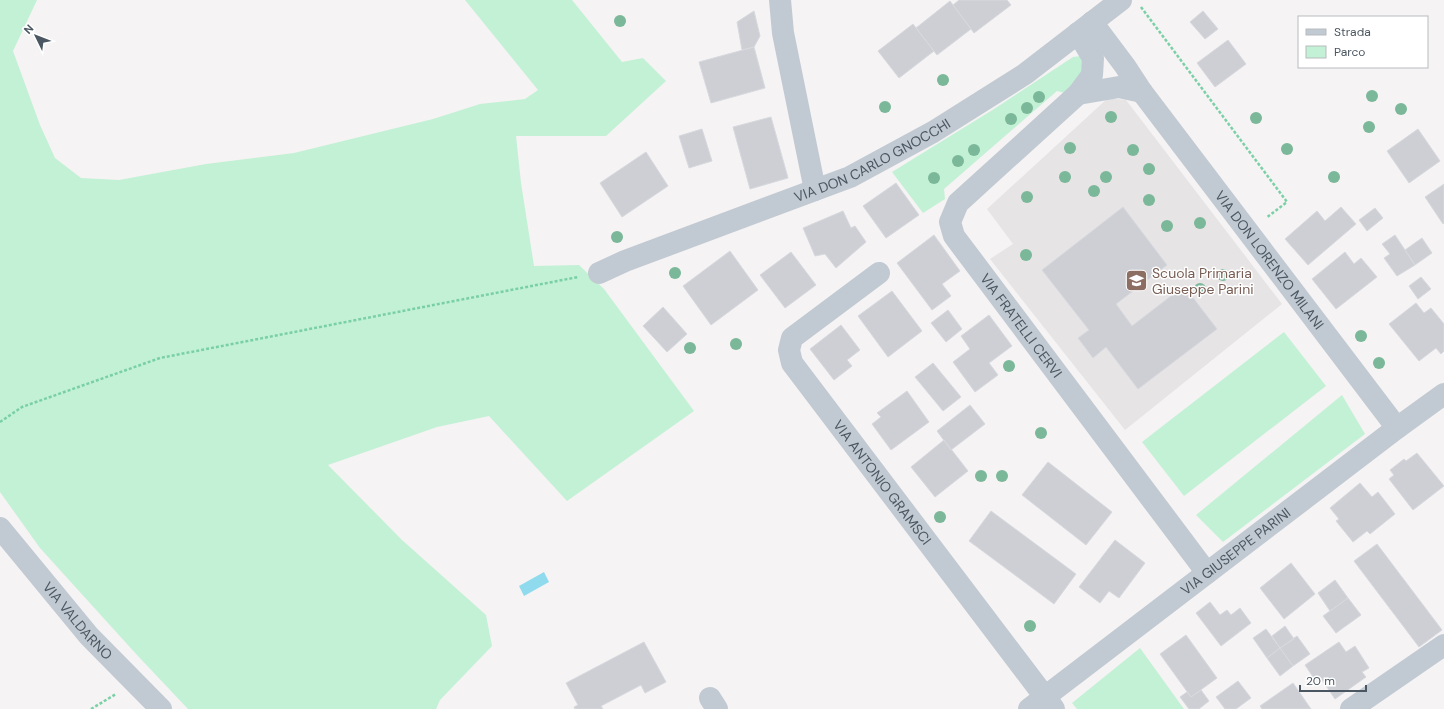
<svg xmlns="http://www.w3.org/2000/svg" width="1444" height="709" viewBox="0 0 1444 709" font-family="'DM Sans',sans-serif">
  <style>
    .education { fill: #e6e4e5 }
    .green { fill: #c3f1d5 }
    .water { fill: #90daee }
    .building { fill: #cdcfd5; stroke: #d7d9de }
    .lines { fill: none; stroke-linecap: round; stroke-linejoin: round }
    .path { stroke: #7ad0a6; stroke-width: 2.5; stroke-dasharray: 3 2; stroke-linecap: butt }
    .minor { stroke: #c1cad2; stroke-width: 22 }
    .tree { fill: #7bb799 }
    .labels { text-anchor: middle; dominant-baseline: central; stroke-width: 3; stroke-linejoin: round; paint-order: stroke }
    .street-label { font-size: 14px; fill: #4a5661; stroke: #fff }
    .education-label { font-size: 14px; fill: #785e54; stroke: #fff; text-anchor: start }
  </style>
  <rect width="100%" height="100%" fill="#f5f3f3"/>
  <path class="education" d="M1108 98 1126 100 1282 304 1125 430 990 259 1013 244 987 209Z"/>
  <path class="green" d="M0 0H37L13 51 40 125 55 158 81 178 119 180 206 164 294 153 433 119 480 104 525 99 538 90 465 0H572L622 62 643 58 666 81 606 136H516L521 183 534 266 579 265 604 289 694 411 567 501 489 416 437 427 328 465 402 540 486 615 492 646 440 700 436 709H188L137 655 40 548 0 492Z
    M1081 56 1086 67 1068 94 1057 91 944 189 945 199 923 213 892 172 994 109 1073 57Z
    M1284 332 1326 386 1184 496 1142 442Z
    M1342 395 1365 434 1223 542 1196 515Z
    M1140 648 1184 709H1077L1072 703Z"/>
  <path class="water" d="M544 572 549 582 524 596 519 586Z"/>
  <path class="building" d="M959 0H1007L1011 5 974 33 953 5Z
    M950 1 971 29 937 55 916 28Z
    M754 11 760 36 754 47 742 50 737 22Z
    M1203 11 1218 29 1205 39 1190 22Z
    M913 24 934 51 899 78 878 51Z
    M1228 40 1246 64 1215 87 1197 63Z
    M754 47 765 88 711 103 699 62Z
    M771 117 788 178 750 189 733 127Z
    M702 129 712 161 689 168 679 136Z
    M1418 129 1440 161 1409 183 1387 151Z
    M646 152 668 186 622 217 600 183Z
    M896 183 919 215 886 238 863 206Z
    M1444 184V223L1443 224 1425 197Z
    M1123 207 1167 265 1116 304 1132 326 1184 286 1217 329 1138 389 1106 347 1093 358 1078 338 1089 330 1042 270Z
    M1341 207 1356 224 1308 265 1285 239 1317 211 1325 221Z
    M1375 208 1383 218 1367 231 1359 220Z
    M843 211 851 228 855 226 866 242 836 268 825 254 815 256 803 228Z
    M934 235 960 271 942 284 951 296 932 310 897 263Z
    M1395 235 1415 265 1397 276 1384 258 1390 254 1382 244Z
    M1422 238 1432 253 1415 265 1405 250Z
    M730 251 758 290 711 325 683 286Z
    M791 252 816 285 785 308 760 275Z
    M1345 252 1354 264 1361 258 1377 277 1336 309 1312 279Z
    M1421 277 1431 289 1418 299 1409 286Z
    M892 291 922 331 888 357 858 316Z
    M1416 303 1424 313 1431 308 1444 324V351L1441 354 1436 348 1419 361 1389 324Z
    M663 307 687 334 667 352 643 326Z
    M948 310 962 329 946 342 931 323Z
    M989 315 1012 346 989 363 998 375 975 392 953 362 970 349 961 336Z
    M841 325 860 350 847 360 852 366 834 380 810 349Z
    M933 363 961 397 943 411 915 377Z
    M907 391 929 422 891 450 872 424 881 417 877 413Z
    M970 405 985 424 951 450 937 431Z
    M944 440 968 471 935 497 911 467Z
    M1417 453 1444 486 1413 510 1389 479 1394 475 1390 470 1404 459 1406 461Z
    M1048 462 1112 512 1086 545 1022 495Z
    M1360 483 1372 497 1378 492 1395 514 1370 534 1367 531 1353 542 1336 521 1339 519 1330 508Z
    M991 511 1076 574 1054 604 969 541Z
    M1115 540 1145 563 1119 598 1109 591 1100 603 1079 587Z
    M1377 544 1442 630 1419 647 1354 561Z
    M1291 563 1315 594 1284 619 1260 588Z
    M1335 580 1348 598 1330 611 1318 593Z
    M1348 598 1361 615 1336 633 1323 616Z
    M1210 602 1220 615 1227 610 1231 615 1240 608 1251 623 1221 646 1196 613Z
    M1285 626 1294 639 1280 648 1272 636Z
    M1266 629 1280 648 1267 658 1253 638Z
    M1186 635 1217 678 1191 697 1160 654Z
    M1297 636 1310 654 1293 666 1280 648Z
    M644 642 666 682 645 693 641 685 601 706 603 709H575L574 707 578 705 566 683Z
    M1339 642 1346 652 1355 646 1369 668 1362 672 1366 677 1335 699 1320 677 1315 680 1305 665Z
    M1280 648 1293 666 1280 676 1267 658Z
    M1238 681 1251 698 1236 709H1225L1216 697Z
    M1293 683 1311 709H1262L1260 706Z
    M1201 690 1209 701 1199 709H1189L1180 697 1187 692 1191 697Z"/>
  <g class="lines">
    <path class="path" d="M1141 7 1287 202 1266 218
      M0 422 22 407 160 358 578 277
      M91 709 116 694"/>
    <g class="minor">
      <path d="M780 0 783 33 815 190"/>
      <path id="s1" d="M1092 22 1125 66 1142 92 1397 428"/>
      <path id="s2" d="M1078 33 1093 58 1092 75 1078 94 958 203 950 222 954 236 1207 573"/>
      <path d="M1078 94 1119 87 1142 92"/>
      <path id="s3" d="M599 273 625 261 850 177 933 132 1025 74 1121 0"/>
      <path id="s4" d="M879 273 792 338 789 350 792 363 1054 709"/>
      <path id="s5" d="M0 528 89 636 161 709"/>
      <path d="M710 698 717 709"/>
      <path id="s6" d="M1029 709 1397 428 1444 394"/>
      <path d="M1351 709 1444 645"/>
    </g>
  </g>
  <g class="tree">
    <circle cx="620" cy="21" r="6"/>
    <circle cx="943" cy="80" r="6"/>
    <circle cx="1372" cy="96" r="6"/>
    <circle cx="1039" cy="97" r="6"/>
    <circle cx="885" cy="107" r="6"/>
    <circle cx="1027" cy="108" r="6"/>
    <circle cx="1401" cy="109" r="6"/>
    <circle cx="1111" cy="117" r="6"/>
    <circle cx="1256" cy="118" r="6"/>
    <circle cx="1011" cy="119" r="6"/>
    <circle cx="1369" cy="127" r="6"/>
    <circle cx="1070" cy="148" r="6"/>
    <circle cx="1287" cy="149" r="6"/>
    <circle cx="974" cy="150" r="6"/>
    <circle cx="1133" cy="150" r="6"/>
    <circle cx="958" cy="161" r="6"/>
    <circle cx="1149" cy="169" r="6"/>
    <circle cx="1065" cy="177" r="6"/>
    <circle cx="1106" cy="177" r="6"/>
    <circle cx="1334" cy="177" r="6"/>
    <circle cx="934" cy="178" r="6"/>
    <circle cx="1094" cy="191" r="6"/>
    <circle cx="1027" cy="197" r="6"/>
    <circle cx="1149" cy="200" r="6"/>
    <circle cx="1200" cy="223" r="6"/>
    <circle cx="1167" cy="226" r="6"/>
    <circle cx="617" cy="237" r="6"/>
    <circle cx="1026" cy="255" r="6"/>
    <circle cx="675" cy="273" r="6"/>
    <circle cx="1223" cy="275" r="6"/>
    <circle cx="1200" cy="289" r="6"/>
    <circle cx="1361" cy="336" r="6"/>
    <circle cx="736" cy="344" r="6"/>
    <circle cx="690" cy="348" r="6"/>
    <circle cx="1379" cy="363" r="6"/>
    <circle cx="1009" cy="366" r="6"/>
    <circle cx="1041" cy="433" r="6"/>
    <circle cx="981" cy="476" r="6"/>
    <circle cx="1002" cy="476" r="6"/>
    <circle cx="940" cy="517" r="6"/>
    <circle cx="1030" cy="626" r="6"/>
  </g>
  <defs>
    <symbol id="school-square" viewBox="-11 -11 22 22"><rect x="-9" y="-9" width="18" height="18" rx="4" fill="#8d6e63" stroke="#fff"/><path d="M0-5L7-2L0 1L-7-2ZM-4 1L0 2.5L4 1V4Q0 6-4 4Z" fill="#fff"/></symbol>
  </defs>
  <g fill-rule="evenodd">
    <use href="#school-square" x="1124" y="268" width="25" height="25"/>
  </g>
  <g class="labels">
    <g class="street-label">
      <text stroke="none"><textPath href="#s3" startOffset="296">VIA DON CARLO GNOCCHI</textPath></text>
      <text stroke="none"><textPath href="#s1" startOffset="297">VIA DON LORENZO MILANI</textPath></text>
      <text stroke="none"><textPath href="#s2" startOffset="379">VIA FRATELLI CERVI</textPath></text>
      <text stroke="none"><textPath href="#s4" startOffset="284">VIA ANTONIO GRAMSCI</textPath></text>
      <text stroke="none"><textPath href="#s6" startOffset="260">VIA GIUSEPPE PARINI</textPath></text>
      <text stroke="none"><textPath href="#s5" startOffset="121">VIA VALDARNO</textPath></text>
    </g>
    <g class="education-label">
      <text x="1152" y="273">Scuola Primaria<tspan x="1152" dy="16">Giuseppe Parini</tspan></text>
    </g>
  </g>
  <rect x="1298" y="16" width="130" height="52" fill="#ffffff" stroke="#b7bbc0"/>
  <rect x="1306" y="29" width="20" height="6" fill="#c1cad2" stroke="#b7bbc0"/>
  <text x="1334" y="36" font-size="12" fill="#4a5661">Strada</text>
  <rect x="1306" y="46" width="20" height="12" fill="#c3f1d5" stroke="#b7bbc0"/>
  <text x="1334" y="56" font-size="12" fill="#4a5661">Parco</text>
  <g transform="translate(36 36) rotate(313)" stroke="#ffffff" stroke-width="3" paint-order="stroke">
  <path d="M0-3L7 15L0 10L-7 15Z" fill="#4a5661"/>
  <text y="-6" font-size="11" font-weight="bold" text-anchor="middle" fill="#4a5661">N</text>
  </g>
  <path d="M1300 685v6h66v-6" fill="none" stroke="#4a5661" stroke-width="2"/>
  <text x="1306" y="685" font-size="12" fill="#4a5661" stroke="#ffffff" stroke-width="3" paint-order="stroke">20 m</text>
</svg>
